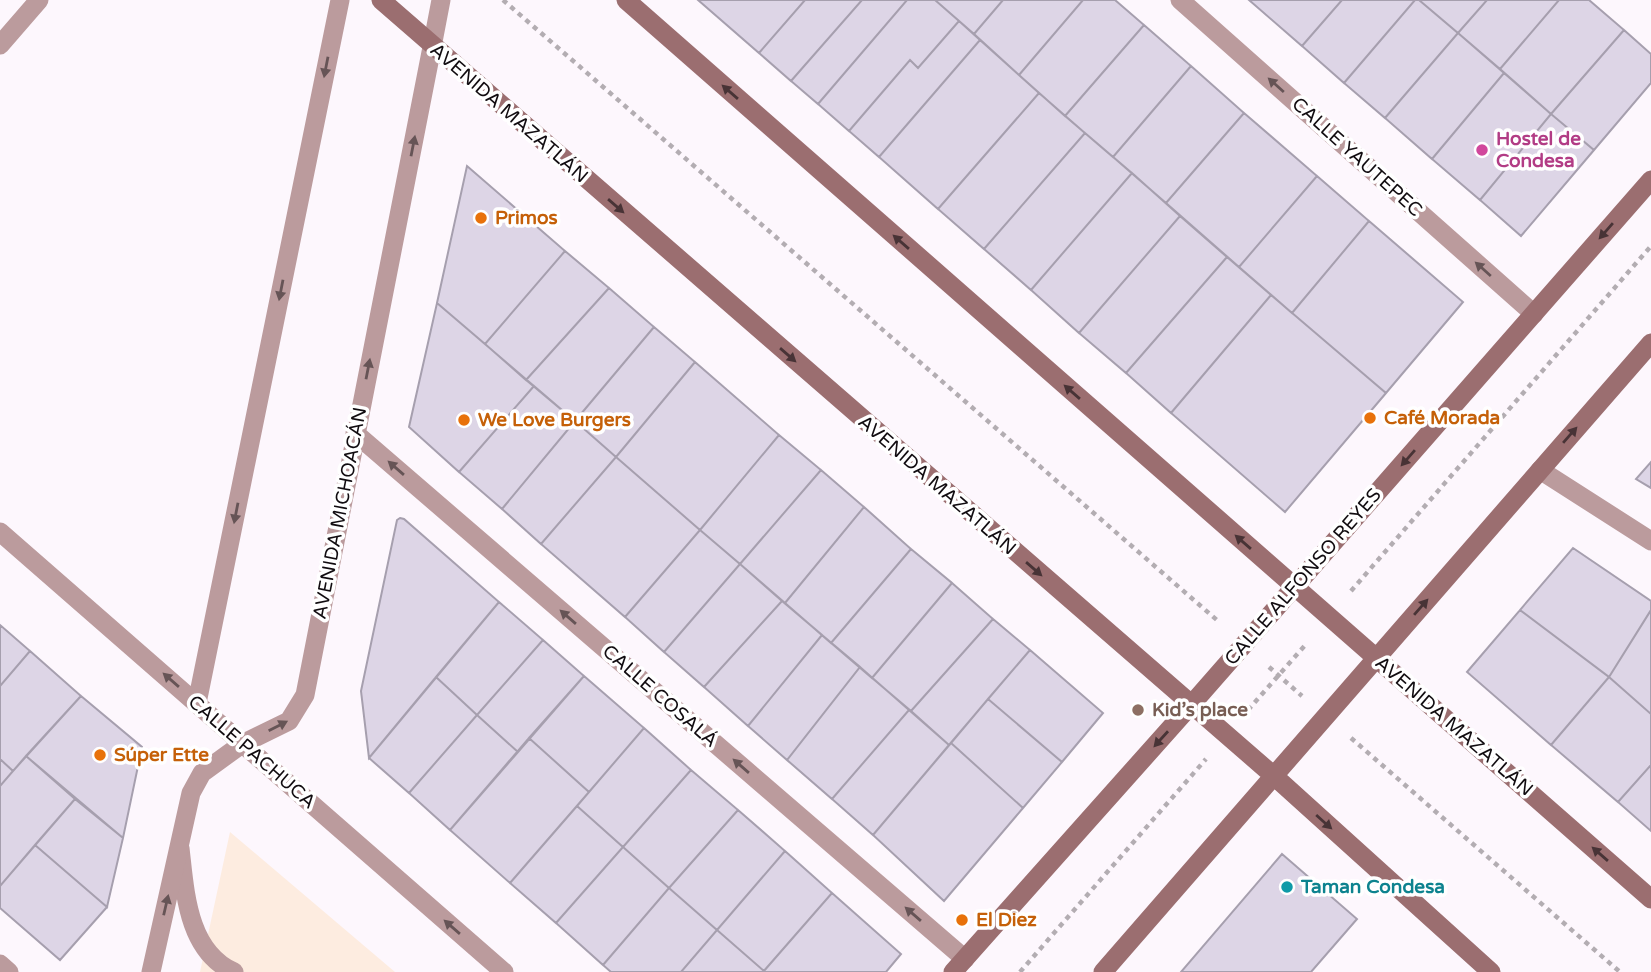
<svg xmlns="http://www.w3.org/2000/svg" width="1651" height="972" viewBox="0 0 1651 972" font-family="'Varela Round',sans-serif">
  <style>
    .commercial { fill: #fdece0 }
    .building { fill: #ddd5e6; stroke: #a69fae; stroke-width: 2 }
    .lines { fill: none; stroke-linecap: round; stroke-linejoin: round }
    .path { stroke: #b3adb2; stroke-width: 4.5; stroke-dasharray: 5 5; stroke-linecap: butt }
    .service { stroke: #bb9b9d; stroke-width: 19 }
    .minor { stroke: #bb9b9d; stroke-width: 19 }
    .tertiary { stroke: #bb9b9d; stroke-width: 19 }
    .secondary { stroke: #9b6e70; stroke-width: 19 }
    .oneway { fill: #665456 }
    .oneway2 { fill: #483336 }
    .hotel-dot { fill: #d1479c; stroke: #fff; stroke-width: 2.5 }
    .food-dot { fill: #e8710a; stroke: #fff; stroke-width: 2.5 }
    .education-dot { fill: #8d6e63; stroke: #fff; stroke-width: 2.5 }
    .culture-dot { fill: #0f9aa8; stroke: #fff; stroke-width: 2.5 }
    .labels { text-anchor: middle; dominant-baseline: central; stroke-width: 7; stroke-linejoin: round; paint-order: stroke }
    .street-label { font-size: 19px; fill: #110c10; stroke: #fff }
    .hotel-label { font-size: 19px; font-weight: bold; fill: #b23c85; stroke: #fff; text-anchor: start }
    .food-label { font-size: 19px; font-weight: bold; fill: #c56008; stroke: #fff; text-anchor: start }
    .education-label { font-size: 19px; font-weight: bold; fill: #785e54; stroke: #fff; text-anchor: start }
    .culture-label { font-size: 19px; font-weight: bold; fill: #0d838f; stroke: #fff; text-anchor: start }
  </style>
  <rect width="100%" height="100%" fill="#fdf7fd"/>
  <path class="commercial" d="M230 832 395 972H200Z"/>
  <path class="building" d="M698 0H805L759 53Z
    M805 0H862L791 81 759 53Z
    M862 0H907L818 104 791 81Z
    M907 0H935L959 21 918 68 910 60 849 131 818 104Z
    M935 0H1003L974 34Z
    M1003 0H1083L1019 75 974 34Z
    M1083 0H1115L1144 25 1065 116 1019 75Z
    M1249 0H1342L1302 46Z
    M1342 0H1415L1344 83 1302 46Z
    M1415 0H1419L1458 33 1385 118 1344 83Z
    M1419 0H1487L1458 33Z
    M1487 0H1559L1500 69 1458 33Z
    M1559 0H1589L1624 30 1551 114 1500 69Z
    M959 21 980 40 879 157 849 131 910 60 918 68Z
    M1144 25 1191 66 1113 157 1065 116Z
    M1624 30 1651 54V83L1594 150 1551 114Z
    M1458 33 1504 73 1432 159 1385 118Z
    M980 40 1039 93 938 209 879 157Z
    M1191 66 1244 113 1166 203 1113 157Z
    M1504 73 1551 114 1480 200 1432 159Z
    M1039 93 1085 133 984 249 938 209Z
    M1244 113 1317 176 1239 267 1166 203Z
    M1551 114 1594 150 1521 236 1480 200Z
    M1085 133 1132 173 1031 290 984 249Z
    M467 166 565 251 485 344 437 303Z
    M1132 173 1180 216 1079 333 1031 290Z
    M1317 176 1369 221 1292 313 1239 267Z
    M1180 216 1227 257 1126 373 1079 333Z
    M1369 221 1463 302 1386 393 1292 313Z
    M565 251 609 288 526 380 485 344Z
    M1227 257 1271 295 1171 413 1126 373Z
    M609 288 654 327 575 421 526 380Z
    M1271 295 1386 393 1285 512 1171 413Z
    M437 303 534 386 459 472 409 427Z
    M654 327 695 362 616 457 575 421Z
    M695 362 779 435 700 530 616 457Z
    M534 386 575 421 502 509 459 472Z
    M575 421 616 457 541 544 502 509Z
    M779 435 821 470 740 564 700 530Z
    M616 457 700 530 625 617 541 544Z
    M1651 462V488L1636 479Z
    M821 470 864 507 785 603 740 564Z
    M864 507 911 549 831 643 785 603Z
    M400 518 404 519 499 602 369 758 361 691 397 520Z
    M700 530 740 564 664 652 625 617Z
    M1573 548 1651 601V610L1609 677 1520 610Z
    M911 549 952 583 872 678 831 643Z
    M740 564 782 601 704 687 664 652Z
    M952 583 993 619 911 711 872 678Z
    M782 601 822 635 748 726 704 687Z
    M499 602 543 640 477 715 436 677Z
    M1520 610 1609 677 1551 745 1467 672Z
    M1651 610V714L1609 677Z
    M993 619 1030 650 949 745 911 711Z
    M0 625 30 651 0 686Z
    M822 635 860 667 787 760 748 726Z
    M543 640 584 676 518 752 477 715Z
    M1030 650 1103 713 1062 762 988 699Z
    M30 651 81 696 13 771 0 759V686Z
    M860 667 909 710 832 799 787 760Z
    M584 676 644 728 589 792 529 738Z
    M436 677 477 715 409 793 369 758Z
    M1609 677 1651 714V765L1618 802 1551 745Z
    M81 696 142 747 123 838 26 756Z
    M988 699 1062 762 1023 808 951 743Z
    M909 710 949 745 873 835 832 799Z
    M477 715 518 752 450 830 409 793Z
    M644 728 691 770 623 847 577 806Z
    M529 738 589 792 510 883 450 830Z
    M951 743 1023 808 944 901 873 835Z
    M26 756 75 799 0 886V786Z
    M0 759 13 771 0 786Z
    M1651 765V831L1618 802Z
    M691 770 738 810 669 888 623 847Z
    M75 799 123 838 107 907 35 845Z
    M577 806 623 847 556 923 510 883Z
    M738 810 785 851 717 930 669 888Z
    M35 845 107 907 60 960 0 908V886Z
    M623 847 669 888 603 965 556 923Z
    M785 851 832 893 764 971 717 930Z
    M1282 854 1357 919 1311 972H1181Z
    M669 888 717 930 681 972H611L603 965Z
    M832 893 901 954 886 972H763Z
    M717 930 764 971 763 972H681Z"/>
  <g class="lines">
    <path class="path" d="M503 0 1218 621
      M1351 591 1651 246
      M1269 667 1302 696
      M1248 710 1307 643
      M1351 738 1620 972
      M1020 972 1206 759"/>
    <path class="service" d="M180 848C185 891 187 951 234 972"/>
    <path class="minor" d="M1180 0 1534 314
      M0 45 39 0
      M355 433 965 959
      M1540 470 1651 541
      M0 532 504 972
      M197 703 340 0
      M0 964 9 972
      M151 972 191 793 202 773 242 744 289 721 305 695 432 47"/>
    <path class="tertiary" d="M432 47 441 0"/>
    <path class="secondary" d="M381 0 1274 776 1491 972
      M626 0 1651 899
      M953 972 1191 705 1651 180
      M1103 972 1651 343"/>
  </g>
  <defs><path id="oneway-solid" d="M-6-.8H1V-3.2L6.5 0L1 3.2V.8H-6Z" transform="scale(1.75)"/></defs>
  <g class="oneway">
    <use href="#oneway-solid" transform="translate(326 67) rotate(101)"/>
    <use href="#oneway-solid" transform="translate(1276 85) rotate(-138)"/>
    <use href="#oneway-solid" transform="translate(413 146) rotate(-79)"/>
    <use href="#oneway-solid" transform="translate(1483 269) rotate(-138)"/>
    <use href="#oneway-solid" transform="translate(281 290) rotate(101)"/>
    <use href="#oneway-solid" transform="translate(368 369) rotate(-79)"/>
    <use href="#oneway-solid" transform="translate(396 468) rotate(-139)"/>
    <use href="#oneway-solid" transform="translate(236 513) rotate(101)"/>
    <use href="#oneway-solid" transform="translate(568 617) rotate(-139)"/>
    <use href="#oneway-solid" transform="translate(171 680) rotate(-139)"/>
    <use href="#oneway-solid" transform="translate(278 726) rotate(-27)"/>
    <use href="#oneway-solid" transform="translate(741 766) rotate(-139)"/>
    <use href="#oneway-solid" transform="translate(166 905) rotate(-77)"/>
    <use href="#oneway-solid" transform="translate(913 914) rotate(-139)"/>
    <use href="#oneway-solid" transform="translate(452 927) rotate(-139)"/>
  </g>
  <g class="oneway2">
    <use href="#oneway-solid" transform="translate(730 92) rotate(-139)"/>
    <use href="#oneway-solid" transform="translate(616 206) rotate(41)"/>
    <use href="#oneway-solid" transform="translate(1606 231) rotate(131)"/>
    <use href="#oneway-solid" transform="translate(901 242) rotate(-139)"/>
    <use href="#oneway-solid" transform="translate(788 355) rotate(41)"/>
    <use href="#oneway-solid" transform="translate(1072 392) rotate(-139)"/>
    <use href="#oneway-solid" transform="translate(1570 435) rotate(-49)"/>
    <use href="#oneway-solid" transform="translate(1408 458) rotate(131)"/>
    <use href="#oneway-solid" transform="translate(1243 542) rotate(-139)"/>
    <use href="#oneway-solid" transform="translate(1034 569) rotate(41)"/>
    <use href="#oneway-solid" transform="translate(1421 607) rotate(-49)"/>
    <use href="#oneway-solid" transform="translate(1161 739) rotate(132)"/>
    <use href="#oneway-solid" transform="translate(1324 822) rotate(42)"/>
    <use href="#oneway-solid" transform="translate(1600 854) rotate(-139)"/>
  </g>
  <circle class="hotel-dot" cx="1482" cy="150" r="7"/>
  <g class="food-dot">
    <circle cx="481" cy="218" r="7"/>
    <circle cx="1370" cy="418" r="7"/>
    <circle cx="464" cy="420" r="7"/>
    <circle cx="100" cy="755" r="7"/>
    <circle cx="962" cy="920" r="7"/>
  </g>
  <circle class="education-dot" cx="1138" cy="710" r="7"/>
  <circle class="culture-dot" cx="1287" cy="887" r="7"/>
  <g class="labels">
    <g class="street-label">
      <text transform="translate(509 113) rotate(41)">AVENIDA MAZATLÁN</text>
      <text transform="translate(1357 157) rotate(42)">CALLE YAUTEPEC</text>
      <text transform="translate(937 485) rotate(41)">AVENIDA MAZATLÁN</text>
      <text transform="translate(340 513) rotate(-79)">AVENIDA MICHOACÁN</text>
      <text transform="translate(1303 577) rotate(-49)">CALLE ALFONSO REYES</text>
      <text transform="translate(660 696) rotate(41)">CALLE COSALÁ</text>
      <text transform="translate(1454 726) rotate(41)">AVENIDA MAZATLÁN</text>
      <text transform="translate(252 752) rotate(41)">CALLE PACHUCA</text>
    </g>
    <g class="hotel-label">
      <text x="1496" y="139">Hostel de<tspan x="1496" dy="22">Condesa</tspan></text>
    </g>
    <g class="food-label">
      <text x="495" y="218">Primos</text>
      <text x="1384" y="418">Café Morada</text>
      <text x="478" y="420">We Love Burgers</text>
      <text x="114" y="755">Súper Ette</text>
      <text x="976" y="920">El Diez</text>
    </g>
    <g class="education-label">
      <text x="1152" y="710">Kid’s place</text>
    </g>
    <g class="culture-label">
      <text x="1301" y="887">Taman Condesa</text>
    </g>
  </g>
</svg>
